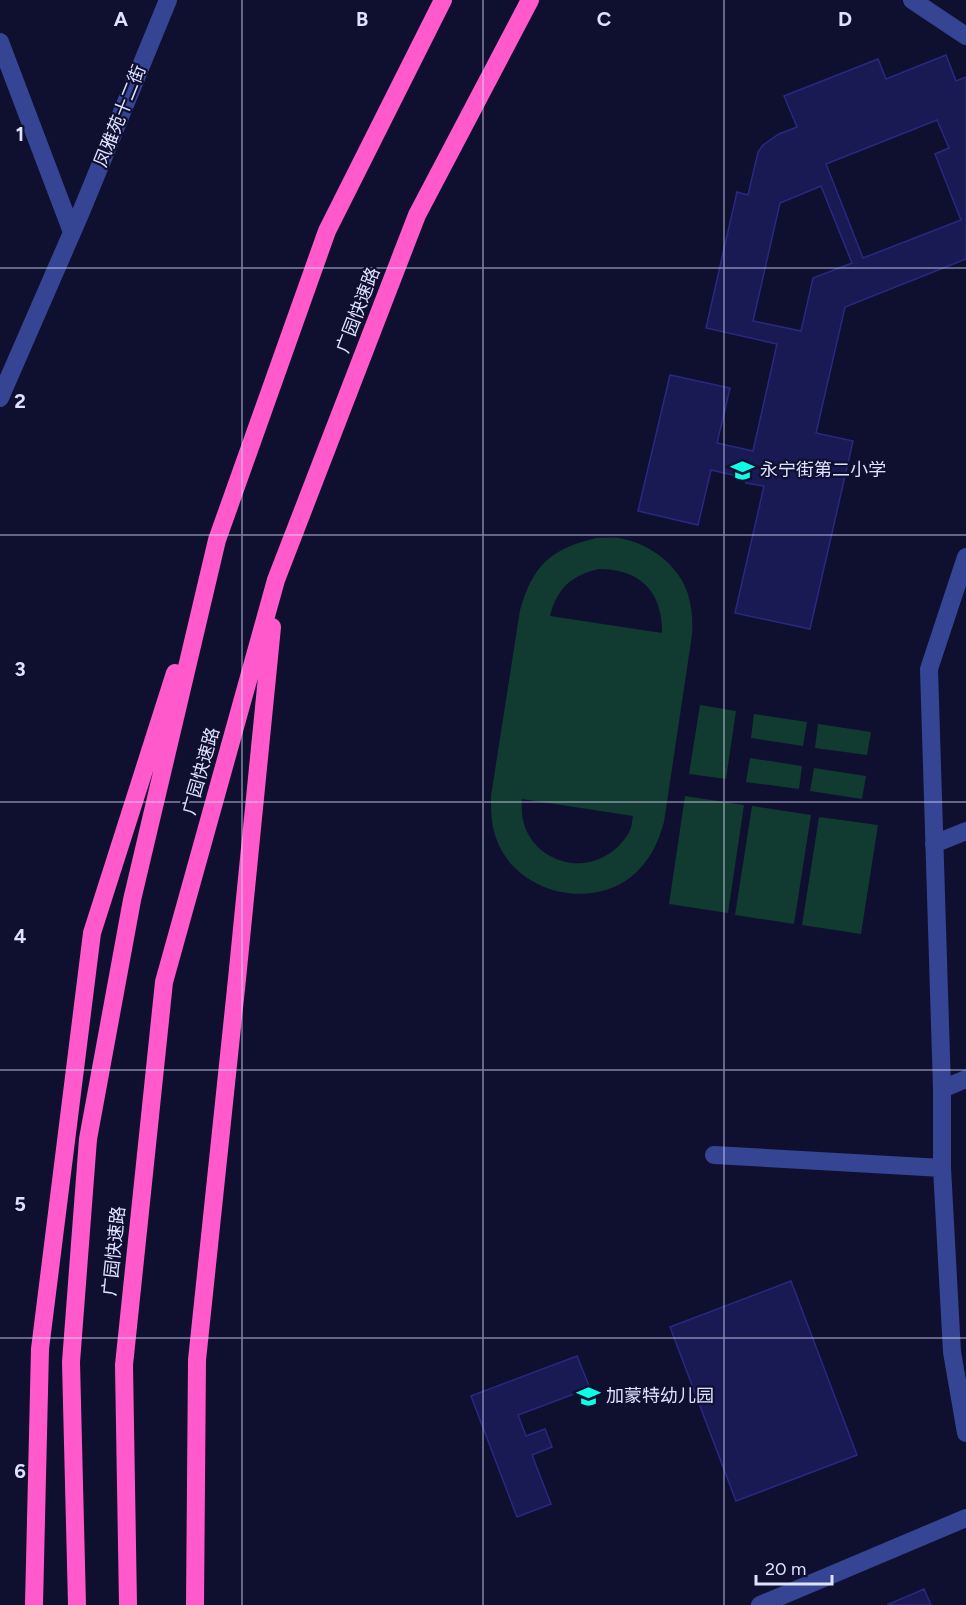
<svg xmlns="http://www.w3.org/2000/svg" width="966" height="1605" viewBox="0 0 966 1605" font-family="Figtree,'Noto Sans SC',sans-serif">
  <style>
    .green { fill: #113a30; fill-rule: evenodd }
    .building { fill: #191953; stroke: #282981; stroke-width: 1.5; fill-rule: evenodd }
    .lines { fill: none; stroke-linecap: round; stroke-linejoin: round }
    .minor { stroke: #354594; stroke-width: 18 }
    .highway { stroke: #ff59cb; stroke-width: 18 }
    .grid { fill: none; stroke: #dee1ff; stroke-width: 1.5; stroke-opacity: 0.55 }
    .labels { text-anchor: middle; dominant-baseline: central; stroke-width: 4.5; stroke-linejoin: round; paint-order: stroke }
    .street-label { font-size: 18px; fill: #dee1ff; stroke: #0f1030 }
    .poi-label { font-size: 18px; fill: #dee1ff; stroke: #0f1030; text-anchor: start }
    .grid-label { font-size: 20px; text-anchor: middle; font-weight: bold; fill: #dee1ff; stroke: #0f1030; stroke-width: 4.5; stroke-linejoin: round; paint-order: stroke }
  </style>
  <rect width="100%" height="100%" fill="#0f1030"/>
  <path class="green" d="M596 538C604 538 612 537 619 538 649 543 679 565 688 594 692 608 693 621 692 635L664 822C658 844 649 862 631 877 587 911 514 891 496 838 491 824 491 811 491 796L520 610C533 565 551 549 596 538ZM599 569C640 569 663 592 662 633L550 616C557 588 572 575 599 569ZM522 800V799L633 816C632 820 632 826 630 830 625 841 615 851 605 856 576 873 537 859 525 827 522 818 521 809 522 800Z
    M700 705 736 711 726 779 689 774Z
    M754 714 807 722 803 746 751 738Z
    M818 724 871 732 867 755 815 748Z
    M750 758 802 766 799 789 746 782Z
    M814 768 866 776 862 799 810 791Z
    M685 796 744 805 728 913 669 904Z
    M752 806 811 815 794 924 735 915Z
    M819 817 878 825 861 934 802 925Z"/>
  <path class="building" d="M946 55 956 81 966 77V259L845 307 816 433 853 441 810 629 735 613 764 486 746 483V478L711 470 698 525 638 511 670 375 730 388 717 443 753 451 777 344 706 328 737 192 748 195 758 152 763 145 779 134 797 127 784 96 878 59 886 79ZM937 120 949 148 935 154 961 220 863 258 826 164ZM821 186 852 263 813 278 801 331 753 321 780 203Z
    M791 1281 857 1455 736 1501 670 1327Z
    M577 1356 590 1388 518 1415 526 1436 545 1429 552 1447 532 1455 551 1504 517 1517 471 1396Z
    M924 1589 931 1605H887Z"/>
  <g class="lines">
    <path class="minor" d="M912 0 966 36
      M0 42 72 232
      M0 398 81 212 168 0
      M966 557 929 669 942 1089V1168L952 1352 966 1433
      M934 844 966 831
      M942 1089 966 1079
      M714 1155 942 1168
      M760 1605 966 1518"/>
    <path class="highway" d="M34 1605 40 1349 92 933 175 673
      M77 1605 71 1362 88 1139 132 900 217 540 327 231 443 0
      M128 1605 124 1365 164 982 276 580 417 215 530 0
      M195 1605 197 1360 237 979 272 627"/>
  </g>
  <path class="grid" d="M242 0V1605M483 0V1605M724 0V1605M0 268H966M0 535H966M0 802H966M0 1070H966M0 1338H966"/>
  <defs>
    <symbol id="school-bare" viewBox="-9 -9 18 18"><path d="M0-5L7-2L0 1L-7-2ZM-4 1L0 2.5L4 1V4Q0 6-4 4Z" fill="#0affe4" stroke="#0f1030" stroke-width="2.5" paint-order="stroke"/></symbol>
  </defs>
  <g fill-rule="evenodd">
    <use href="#school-bare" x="726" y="454" width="33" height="33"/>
    <use href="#school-bare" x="572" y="1380" width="33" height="33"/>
  </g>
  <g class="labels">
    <g class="street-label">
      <text transform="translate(120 116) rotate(-68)">凤雅苑十二街</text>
      <text transform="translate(358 310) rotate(-69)">广园快速路</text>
      <text transform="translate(201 771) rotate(-74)">广园快速路</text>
      <text transform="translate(114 1251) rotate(-84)">广园快速路</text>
    </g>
    <g class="poi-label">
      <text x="760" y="470">永宁街第二小学</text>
      <text x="606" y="1396">加蒙特幼儿园</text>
    </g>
  </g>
  <g class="grid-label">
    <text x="121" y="26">A</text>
    <text x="362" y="26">B</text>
    <text x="604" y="26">C</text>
    <text x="845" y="26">D</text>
    <text x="20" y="141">1</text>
    <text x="20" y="408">2</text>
    <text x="20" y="676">3</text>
    <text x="20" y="943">4</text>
    <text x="20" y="1211">5</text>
    <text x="20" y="1478">6</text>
  </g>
  <path d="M756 1575v9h76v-9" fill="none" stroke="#dee1ff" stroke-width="3"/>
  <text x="765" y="1575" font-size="18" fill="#dee1ff" stroke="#0f1030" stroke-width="4.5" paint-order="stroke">20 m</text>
</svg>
